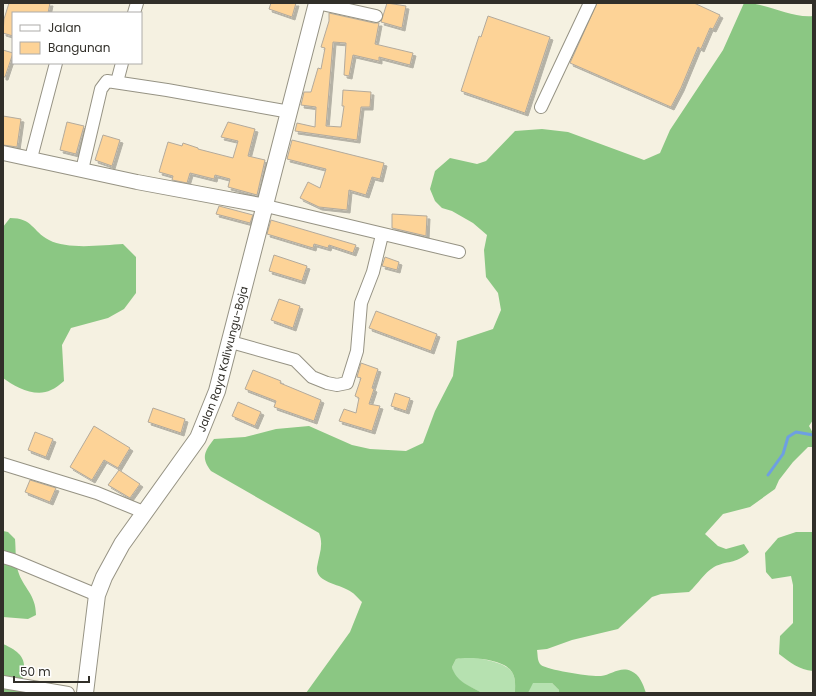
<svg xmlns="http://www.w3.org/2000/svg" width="816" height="696" viewBox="0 0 816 696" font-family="Poppins,sans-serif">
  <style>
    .green { fill: #b6e1b0 }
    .forest { fill: #8bc783 }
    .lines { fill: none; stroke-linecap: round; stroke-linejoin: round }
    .stream { stroke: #6e9fe2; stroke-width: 3 }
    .building { fill: #fdd397; stroke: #b3aa9c; filter: url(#shadow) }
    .minor-casing { stroke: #969384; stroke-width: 14 }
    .tertiary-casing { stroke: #969384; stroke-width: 16 }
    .secondary-casing { stroke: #969384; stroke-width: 18 }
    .minor { stroke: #fff; stroke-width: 12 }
    .tertiary { stroke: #fff; stroke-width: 14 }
    .secondary { stroke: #fff; stroke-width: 16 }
    .labels { text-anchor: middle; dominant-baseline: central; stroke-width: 4; stroke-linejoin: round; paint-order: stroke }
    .street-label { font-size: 11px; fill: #312f29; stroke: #fff }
  </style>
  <defs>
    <filter id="shadow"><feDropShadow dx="3" dy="3" stdDeviation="0" flood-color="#0004"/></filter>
  </defs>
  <rect width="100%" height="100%" fill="#f5f1e1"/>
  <path class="green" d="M465 657C476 657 506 662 512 672 516 678 515 686 515 693H482L461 682 454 675 452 667 456 659Z
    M532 682 552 683 559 690V693H528Z"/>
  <path class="forest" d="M744 3C768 3 789 18 813 16V420L809 426 813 433V447H808L793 462 779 480 775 489 750 507 723 514 705 534 718 546 726 549 744 544 749 552C735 565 727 560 714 567 704 573 698 584 689 592L661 594 652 597 618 629 572 640 547 649 537 650C538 656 537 661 541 665 548 670 591 677 601 676 611 675 620 666 631 671 640 675 643 684 646 693H559V690L552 683H533L528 693H515C515 686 516 678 512 672 505 659 469 656 456 659L452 667C456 682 469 685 482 693H306L350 632 362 602C358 598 353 592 348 590 338 584 315 582 317 567 319 555 324 545 319 533L211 471C201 458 204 452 214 439L245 437 276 429 309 426 352 445 370 449 406 451 423 443 435 411 453 376 457 341 493 329 501 310 498 293 486 277 484 250 487 235 473 223 452 211 442 208 435 201 430 189 435 171 450 158 477 164 486 161 515 131 542 129 568 132 644 160 660 153 670 130 723 50Z
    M10 218C33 218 32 231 49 240 68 250 103 245 123 244L136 257V293L124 309 108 318 71 328 62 345 64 381C60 384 56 388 51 390 36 398 15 387 3 378V227Z
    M3 531 8 532 15 539C16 549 15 562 18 571 23 588 36 594 36 615L28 619 3 617Z
    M796 532H813V671C799 670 790 662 779 654L780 636 793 623V585L791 576 772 579 766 572 765 553 778 538Z
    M3 644C31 656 25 667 20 693H3Z"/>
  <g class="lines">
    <path class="stream" d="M768 475 783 454 788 437 796 432 813 435"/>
  </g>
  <path class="building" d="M9 3H50L48 13H13V36L3 33 4 19Z
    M271 3H296L292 17 269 9Z
    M387 3 406 6 402 28 381 22Z
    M597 3H694L720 15 713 29 710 28 701 49 698 47 681 88 671 107 570 63Z
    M329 13 374 23H379L375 44 413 53 410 65 379 57V61L353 55 349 76 344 75 346 43 333 42 326 126 341 127 344 106H342L343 90 371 92 370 107H361L357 140 295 131 297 123 315 127 316 107 301 105 304 92H311L318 68 321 69 325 48 321 47 329 21Z
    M488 16 550 37 525 113 461 91 479 36 481 37Z
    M3 50 13 53 5 77H3Z
    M3 116 21 119 17 147 3 145Z
    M67 122 84 126 76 154 60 150Z
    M228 122 255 129 248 156 265 160 257 195 228 187 230 179 215 175 214 179 190 173 187 183 172 180 173 176 159 172 168 142 182 146 183 143 198 148V149L233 158 238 141 221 137Z
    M103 135 120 140 112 166 95 160Z
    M292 140 384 163 380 179 372 177 366 195 349 190 347 210 319 207 300 198 308 182 320 188 326 169 287 159Z
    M219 206 253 215 250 223 216 214Z
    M392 214 427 216 426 236 392 228Z
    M271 220 356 245 353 253 329 245 328 248 314 244 313 248 267 234Z
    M274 255 307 266 302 281 269 271Z
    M385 257 399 262 397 270 382 266Z
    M279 299 300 306 293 328 271 320Z
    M376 311 437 334 431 351 369 328Z
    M361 363 378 369 372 388 374 389 369 404 380 406 372 431 339 421 344 409 356 413 359 398 355 396 361 378 357 377Z
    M253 370 281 381 280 383 321 400 314 421 274 407 276 401 245 389Z
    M395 393 410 398 406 411 391 406Z
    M238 402 261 412 255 426 232 416Z
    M153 408 185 419 181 433 148 422Z
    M94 426 130 448 118 468 104 460 92 480 70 467Z
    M35 432 53 439 46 457 28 450Z
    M119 470 140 484 130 498 108 485Z
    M30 480 56 488 50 502 25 492Z"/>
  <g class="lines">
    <defs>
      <path id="minor" d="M317 3 376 16
        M134 13 137 3
        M117 82 122 63
        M541 107 590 3
        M31 158 56 63
        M82 170 101 89 107 81 167 90 290 112
        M266 206 459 252
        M231 342 295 360 312 377 327 383 337 385 347 383 357 351 361 303 373 272 382 235
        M3 464 97 493 146 513
        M3 557 13 560 97 595
        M3 682 68 693"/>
      <path id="tertiary" d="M3 153 137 182 266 206"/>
      <g id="secondary">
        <path id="s1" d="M85 693 97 595 104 577 122 544 198 438 217 391 317 3"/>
      </g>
    </defs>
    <use href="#minor" class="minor-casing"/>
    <use href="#tertiary" class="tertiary-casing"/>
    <use href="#secondary" class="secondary-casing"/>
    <use href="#minor" class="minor"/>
    <use href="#tertiary" class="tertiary"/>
    <use href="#secondary" class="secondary"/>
  </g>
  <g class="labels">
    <g class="street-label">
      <text stroke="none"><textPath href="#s1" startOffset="369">Jalan Raya Kaliwungu-Boja</textPath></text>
    </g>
  </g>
  <rect width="816" height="696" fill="none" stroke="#312f29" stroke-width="8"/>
  <rect x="12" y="12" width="130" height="52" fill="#ffffff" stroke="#adaca9"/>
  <rect x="20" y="25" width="20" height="6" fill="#ffffff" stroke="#adaca9"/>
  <text x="48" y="32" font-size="12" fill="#312f29">Jalan</text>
  <rect x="20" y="42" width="20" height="12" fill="#fdd397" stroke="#adaca9"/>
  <text x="48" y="52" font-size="12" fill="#312f29">Bangunan</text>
  <path d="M14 676v6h75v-6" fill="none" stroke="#312f29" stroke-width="2"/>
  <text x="20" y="676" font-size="12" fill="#312f29" stroke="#ffffff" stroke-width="3" paint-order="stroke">50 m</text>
</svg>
